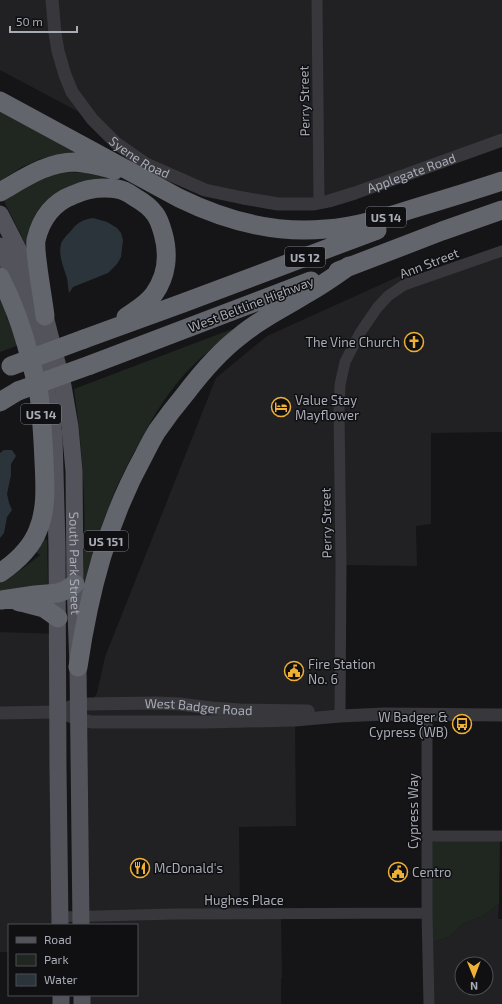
<svg xmlns="http://www.w3.org/2000/svg" width="502" height="1004" viewBox="0 0 502 1004" font-family="'Exo 2',sans-serif">
  <style>
    .built { fill: #212124; fill-rule: evenodd }
    .green { fill: #202721 }
    .water { fill: #2c343b }
    .lines { fill: none; stroke-linecap: round; stroke-linejoin: round }
    .minor { stroke: #37373c; stroke-width: 11 }
    .tertiary { stroke: #37373c; stroke-width: 13 }
    .primary { stroke: #53545b; stroke-width: 17 }
    .motorway { stroke: #63656d; stroke-width: 19 }
    .motorway-bridge { stroke: #63656d; stroke-width: 19 }
    .labels { text-anchor: middle; dominant-baseline: central; stroke-width: 3; stroke-linejoin: round; paint-order: stroke }
    .shield { fill: #101012; stroke: #7a7d86; stroke-width: 1 }
    .shield-label { font-size: 12px; font-weight: bold; fill: #a8acb7 }
    .street-label { font-size: 13px; fill: #a8acb7; stroke: #101012 }
    .poi-label { font-size: 13px; fill: #a8acb7; stroke: #101012; text-anchor: start }
  </style>
  <rect width="100%" height="100%" fill="#151517"/>
  <path class="built" d="M0 0H502V140L355 193 278 204 168 175 92 119 0 70Z
    M502 251V432L431 433V524L416 526 417 566 341 565 340 716 295 720 296 826 239 827 240 914H281L282 978H281V1004H82V995H137V925H81L79 719 97 693 105 657 216 378 267 336 404 274 414 282Z
    M0 632 57 634 60 925H9V952H0Z
    M499 904 498 919H502V1004H429L428 944 451 936 462 924 482 916ZM462 964H486V988H462Z"/>
  <path class="green" d="M0 106 81 151 68 155 49 157 40 159 22 167 0 181Z
    M67 172 85 173 103 177 106 182H88L26 245 4 201 8 196 14 191 56 174Z
    M0 299 10 314 6 316 19 345 0 352Z
    M235 328H236C217 344 198 359 182 377 166 396 153 416 142 438 129 461 117 484 108 509 98 533 92 559 86 585H83C84 556 85 527 84 499 83 462 79 425 74 389Z
    M43 539 47 540 48 585 38 590H0V583L18 572 40 555 36 552Z
    M427 836H500L499 904 482 916 462 924 451 936 428 944Z"/>
  <path class="water" d="M93 218 107 222 117 228 121 233 123 240 121 257 117 264 108 273 73 287 69 293C68 288 68 283 67 278 64 268 58 255 61 244 62 240 67 235 70 232 77 223 81 220 93 218Z
    M4 450H12L16 456 11 464V475L7 494 9 503 12 510 7 517 4 533 0 538V453Z"/>
  <g class="lines">
    <path class="minor" d="M317 0 319 203
      M427 715V913L429 1004
      M340 716 341 565 339 410 340 385 345 362 360 333 377 308 388 296 404 285 502 251
      M427 836H502
      M60 917 174 914 427 913"/>
    <g class="tertiary">
      <path id="s1" d="M52 0 55 33 58 51 65 75 72 92 92 119 116 143 146 164 205 190 243 198 278 204H314L329 201 355 193 502 140"/>
      <path id="s2" d="M70 707 86 704 157 703 179 704 212 708 240 710 308 711"/>
      <path d="M0 713 58 712 79 719 92 722H205L295 720 340 716 385 714 502 715"/>
    </g>
    <g class="primary">
      <path id="s3" d="M0 214 20 253 37 291 45 316 63 386 70 427 74 471 75 584 78 667 81 925"/>
      <path d="M0 246 16 280 35 337 49 401 54 436 57 546 58 768 60 925"/>
      <path d="M61 995V1004"/>
      <path d="M82 995V1004"/>
    </g>
    <path class="motorway" d="M0 101 179 198C224 220 276 234 326 229 355 227 384 218 412 209 442 200 472 191 502 181
      M0 192C23 179 47 162 75 162 87 163 104 167 115 170
      M338 271 442 231 502 210
      M0 277C14 304 24 333 31 362 34 373 37 384 39 395 42 417 43 439 44 461 45 484 47 509 38 530 31 549 16 562 0 573
      M45 316C43 300 40 284 38 268 37 259 35 249 36 240 41 219 52 203 73 195 85 190 92 188 105 188 109 188 113 188 117 189 125 190 130 194 136 198 143 202 150 207 155 214 159 219 161 226 163 233 169 254 167 276 154 294 147 304 136 310 126 317
      M84 339 183 303 377 230
      M90 365 311 281
      M0 402 18 391
      M1 600 35 595 58 593 66 590 75 584
      M19 602 25 603 44 608 58 618
      M78 667C89 592 107 522 144 455 148 447 152 439 157 431 166 418 176 405 186 393 202 372 219 352 240 336 260 319 284 308 306 294 321 286 335 276 349 266"/>
    <path class="motorway-bridge" d="M11 366 84 339
      M18 391 90 365"/>
  </g>
  <defs>
    <symbol id="church-ring" viewBox="-11 -11 22 22"><circle r="9.5" fill="#101012" stroke="#efb036" stroke-width="1.5"/><path d="M-1.2-6h2.4v3.5h3.3v2.4h-3.3V6h-2.4V-.1h-3.3v-2.4h3.3Z" fill="#efb036"/></symbol>
    <symbol id="hotel-ring" viewBox="-11 -11 22 22"><circle r="9.5" fill="#101012" stroke="#efb036" stroke-width="1.5"/><path d="M-6-4.5h1.5V1H6V5H4.5V3h-9V5H-6ZM-4 0a1.8 1.8 0 1 1 3.6 0ZM.5 0V-2.5h3Q6-2.5 6 0Z" fill="#efb036"/></symbol>
    <symbol id="civic-ring" viewBox="-11 -11 22 22"><circle r="9.5" fill="#101012" stroke="#efb036" stroke-width="1.5"/><path d="M-.6-6.5H3V-4.5H.6V-3L4-1V1h2V6H-6V1h2V-1L-.6-3ZM-1.2 2.5V6h2.4V2.5Z" fill="#efb036"/></symbol>
    <symbol id="bus-ring" viewBox="-11 -11 22 22"><circle r="9.5" fill="#101012" stroke="#efb036" stroke-width="1.5"/><path d="M-5-6H5V4H4V6H2V4H-2V6H-4V4H-5ZM-3.5-4V0h7V-4ZM-3.5 1.2v1.5H-2V1.2ZM2 1.2v1.5H3.5V1.2Z" fill="#efb036"/></symbol>
    <symbol id="restaurant-ring" viewBox="-11 -11 22 22"><circle r="9.5" fill="#101012" stroke="#efb036" stroke-width="1.5"/><path d="M-5-6h1v4h1v-4h1v4h1v-4h1v5L-1.5 .5V6h-2V.5L-5-1ZM5-6V6H3V1.5H1.5Q1.5-4 5-6Z" fill="#efb036"/></symbol>
  </defs>
  <g fill-rule="evenodd">
    <use href="#church-ring" x="403" y="331" width="22" height="22"/>
    <use href="#hotel-ring" x="270" y="396" width="22" height="22"/>
    <use href="#civic-ring" x="283" y="660" width="22" height="22"/>
    <use href="#bus-ring" x="451" y="713" width="22" height="22"/>
    <use href="#restaurant-ring" x="129" y="857" width="22" height="22"/>
    <use href="#civic-ring" x="387" y="861" width="22" height="22"/>
  </g>
  <g class="labels">
    <g class="shield">
      <rect x="366" y="207" width="40" height="20" rx="3"/>
      <rect x="285" y="247" width="40" height="20" rx="3"/>
      <rect x="21" y="404" width="40" height="20" rx="3"/>
      <rect x="84" y="531" width="44" height="20" rx="3"/>
    </g>
    <g class="shield-label">
      <text x="386" y="217">US 14</text>
      <text x="305" y="257">US 12</text>
      <text x="41" y="414">US 14</text>
      <text x="106" y="541">US 151</text>
    </g>
    <g class="street-label">
      <text transform="translate(304 101) rotate(-91)">Perry Street</text>
      <text stroke="none"><textPath href="#s1" startOffset="190">Syene Road</textPath></text>
      <text stroke="none"><textPath href="#s1" startOffset="476">Applegate Road</textPath></text>
      <text transform="translate(429 263) rotate(-21)">Ann Street</text>
      <text transform="translate(251 304) rotate(-21)">West Beltline Highway</text>
      <text transform="translate(326 523) rotate(-91)">Perry Street</text>
      <text stroke="none"><textPath href="#s3" startOffset="362">South Park Street</textPath></text>
      <text stroke="none"><textPath href="#s2" startOffset="129">West Badger Road</textPath></text>
      <text transform="translate(413 811) rotate(-90)">Cypress Way</text>
      <text x="244" y="900">Hughes Place</text>
    </g>
    <g class="poi-label">
      <text x="400" y="342" text-anchor="end">The Vine Church</text>
      <text x="295" y="400">Value Stay<tspan x="295" dy="15">Mayflower</tspan></text>
      <text x="308" y="664">Fire Station<tspan x="308" dy="15">No. 6</tspan></text>
      <text x="448" y="717" text-anchor="end">W Badger &amp;<tspan x="448" dy="15">Cypress (WB)</tspan></text>
      <text x="154" y="868">McDonald's</text>
      <text x="412" y="872">Centro</text>
    </g>
  </g>
  <rect x="8" y="924" width="130" height="72" fill="#101012" stroke="#4d4e54"/>
  <rect x="16" y="937" width="20" height="6" fill="#53545b" stroke="#4d4e54"/>
  <text x="44" y="944" font-size="12" fill="#a8acb7">Road</text>
  <rect x="16" y="954" width="20" height="12" fill="#202721" stroke="#4d4e54"/>
  <text x="44" y="964" font-size="12" fill="#a8acb7">Park</text>
  <rect x="16" y="974" width="20" height="12" fill="#2c343b" stroke="#4d4e54"/>
  <text x="44" y="984" font-size="12" fill="#a8acb7">Water</text>
  <g transform="translate(474 976) rotate(179)"><circle r="19" fill="#101012" stroke="#4d4e54"/>
  <path d="M0-3L7 15L0 10L-7 15Z" fill="#efb036"/>
  <text y="-6" font-size="11" font-weight="bold" text-anchor="middle" fill="#a8acb7">N</text>
  </g>
  <path d="M10 26v6h67v-6" fill="none" stroke="#a8acb7" stroke-width="2"/>
  <text x="16" y="26" font-size="12" fill="#a8acb7" stroke="#101012" stroke-width="3" paint-order="stroke">50 m</text>
</svg>
